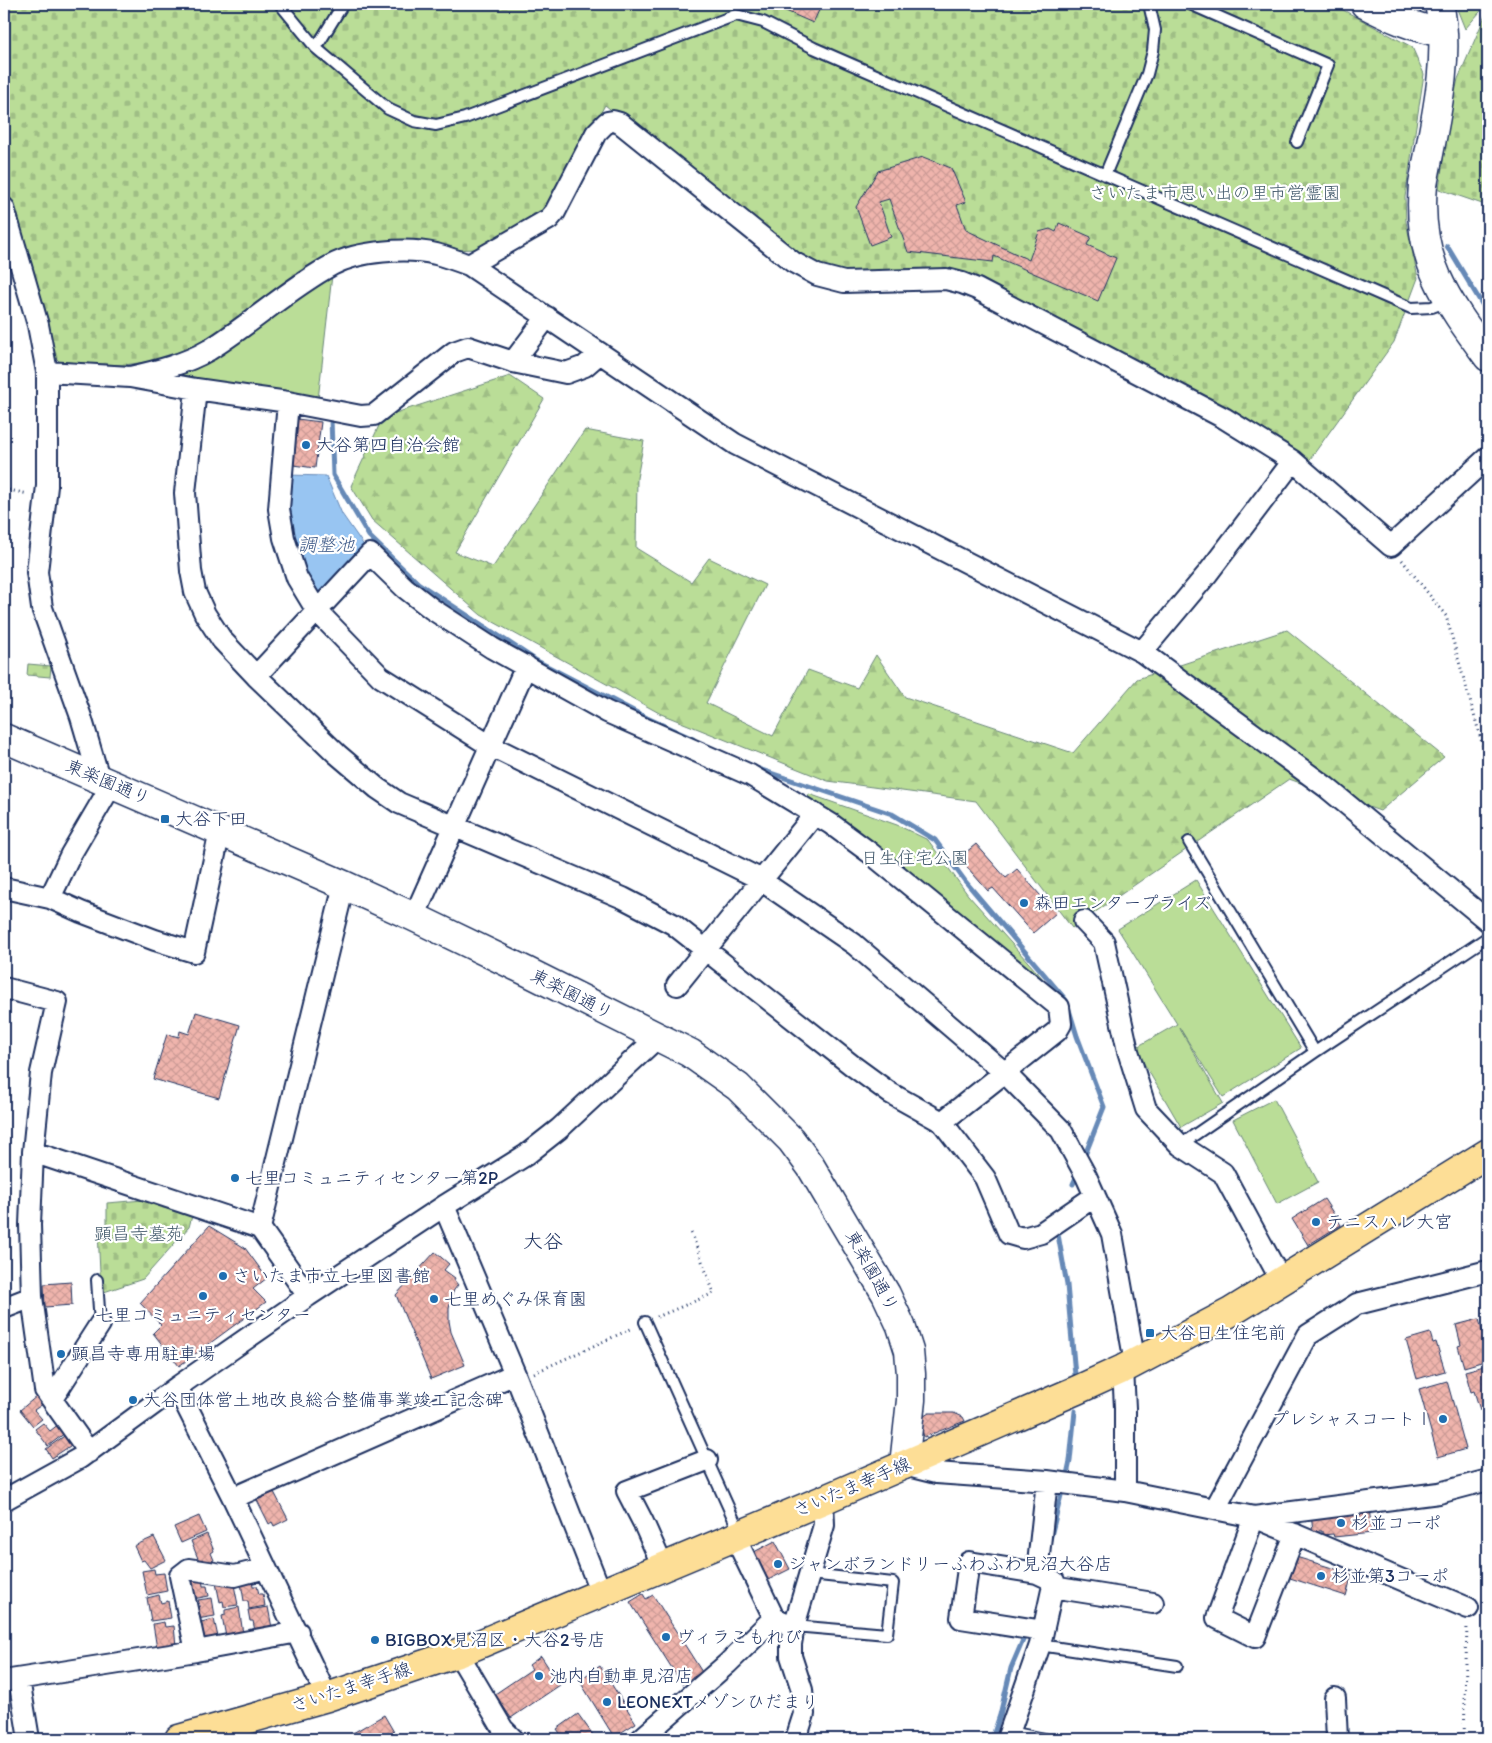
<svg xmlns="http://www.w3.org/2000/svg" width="1492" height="1743" viewBox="0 0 1492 1743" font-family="Itim,'Klee One',sans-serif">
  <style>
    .green { fill: #badd97; stroke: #6a867a }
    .forest { fill: url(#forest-firs); stroke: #6a867a }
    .cemetery { fill: url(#cemetery-stones); stroke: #6a867a }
    .water { fill: #98c5f2; stroke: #6689b7 }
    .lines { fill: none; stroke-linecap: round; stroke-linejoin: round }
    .stream { stroke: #6689b7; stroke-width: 5 }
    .building { fill: url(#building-cross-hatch); stroke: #1b2f5e }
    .lane-casing { stroke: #1b2f5e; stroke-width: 14 }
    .street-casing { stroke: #1b2f5e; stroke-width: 24 }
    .secondary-casing { stroke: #1b2f5e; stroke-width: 31 }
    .primary-casing { stroke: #1b2f5e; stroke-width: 31 }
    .path { stroke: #1b2f5e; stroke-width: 3; stroke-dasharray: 1 4; stroke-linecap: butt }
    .lane { stroke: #fff; stroke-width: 10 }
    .street { stroke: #fff; stroke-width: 20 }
    .secondary { stroke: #fff; stroke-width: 28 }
    .primary { stroke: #fdde96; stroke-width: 28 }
    .poi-dot { fill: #1f6fb2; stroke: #fff; stroke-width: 2 }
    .labels { text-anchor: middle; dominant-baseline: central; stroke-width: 4.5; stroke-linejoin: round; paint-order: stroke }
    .park-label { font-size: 18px; fill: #435a6c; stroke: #fff }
    .poi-label { font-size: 18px; fill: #1b2f5e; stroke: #fff; text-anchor: start }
    .street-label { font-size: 18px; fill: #1b2f5e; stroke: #fff }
    .water-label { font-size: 19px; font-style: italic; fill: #405c8a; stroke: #fff }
    .quarter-label { font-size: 20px; fill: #1b2f5e; stroke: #fff }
  </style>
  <defs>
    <pattern id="forest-firs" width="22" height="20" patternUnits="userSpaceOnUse" patternTransform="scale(1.25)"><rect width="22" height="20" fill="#badd97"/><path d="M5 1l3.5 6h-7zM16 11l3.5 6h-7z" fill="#9fbe85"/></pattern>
    <pattern id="cemetery-stones" width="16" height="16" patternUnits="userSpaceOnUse" patternTransform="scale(1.25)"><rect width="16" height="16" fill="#badd97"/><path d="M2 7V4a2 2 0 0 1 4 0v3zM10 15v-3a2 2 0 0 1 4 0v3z" fill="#9fbe85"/></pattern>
    <pattern id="building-cross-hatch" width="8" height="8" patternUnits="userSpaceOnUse" patternTransform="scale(1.25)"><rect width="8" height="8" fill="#efb4ac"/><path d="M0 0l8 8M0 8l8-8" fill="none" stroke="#cc9b96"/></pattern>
  </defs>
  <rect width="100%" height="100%" fill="#fff"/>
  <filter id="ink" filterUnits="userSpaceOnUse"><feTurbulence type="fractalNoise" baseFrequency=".02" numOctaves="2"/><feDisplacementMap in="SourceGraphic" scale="10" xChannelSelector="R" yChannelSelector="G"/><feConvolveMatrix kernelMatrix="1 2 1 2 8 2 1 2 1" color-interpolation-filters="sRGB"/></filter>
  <g filter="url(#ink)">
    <path class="green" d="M332 275 318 400 182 378 179 372 222 352Z
      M809 794 897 825 928 840 968 895 1062 1000 806 802Z
      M1196 880 1301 1048 1223 1097 1179 1027 1223 1103 1181 1127 1135 1048 1177 1024 1118 929Z
      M1274 1099 1318 1182 1277 1204 1233 1120Z"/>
    <path class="forest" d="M1455 4H1487L1465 29Z
      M510 376 544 399 455 552 493 567 585 430 644 441 637 478 636 548 691 582 709 558 765 585 706 703 773 736 808 670 857 688 876 655 905 697 1073 753 1137 679 1287 630 1444 757 1380 811 1289 779 1072 928 976 801 828 781 661 714 481 615 372 520 351 486 383 417Z"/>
    <path class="cemetery" d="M4 4H1332L1412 47 1424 74 1405 197 1406 222 1418 278 1394 342 1308 462 973 278 860 279 830 272 787 250 605 105 547 208 542 213 478 249 451 250 377 243 212 338 194 347 160 360 124 365 60 362 54 356 24 241 4 180Z
      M1488 9V206L1439 189 1448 124 1458 79Z
      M28 664 51 666 50 677 27 675Z
      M143 1200 192 1216 189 1227 143 1279 101 1293 98 1231 107 1230V1203Z"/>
    <path class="water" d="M289 475 326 476 342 514 365 547 320 596H313L298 559 288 515Z"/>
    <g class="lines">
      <path class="stream" d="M1447 246 1488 314
        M331 419 333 475 369 536 418 583 537 661 647 718 693 739
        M753 767 892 814 935 840 965 881 1066 1000 1077 1036 1104 1107 1083 1160
        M1073 1184 1078 1173
        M1057 1229 1067 1285 1075 1375
        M1066 1479 1070 1461 1075 1411
        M1050 1540 1063 1487
        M992 1739 1000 1715 1011 1668 1026 1633"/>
    </g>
    <path class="building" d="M770 4H822L813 23Z
      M923 157 951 168 966 202 957 205 966 230 1029 260 1039 232 1050 229 1056 232 1059 223 1091 237 1087 245 1116 258 1098 301 994 256 993 262 908 252 889 199 879 202 891 237 870 245 856 207 878 171Z
      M297 419 321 422 315 468 293 465 295 448H290L295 437Z
      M976 844 1006 878 1017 869 1056 913 1033 933 993 888 988 891 959 858Z
      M196 1012 240 1025 219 1098 153 1079 167 1034 179 1037 180 1031 189 1034Z
      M1324 1199 1341 1225 1308 1245 1292 1219Z
      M209 1226 245 1248 267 1278 253 1289 266 1302 179 1366 153 1333 161 1325 140 1303Z
      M435 1252 449 1264 444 1270 455 1278 454 1280 458 1285 454 1290 451 1298 449 1309V1321L451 1332 465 1365 431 1379 396 1295Z
      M71 1282 72 1305 45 1307 44 1284Z
      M1479 1319 1488 1353V1360L1464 1367 1458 1346 1461 1345 1456 1325Z
      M1430 1333 1433 1343 1436 1342 1445 1371 1417 1379 1406 1340Z
      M1488 1365V1407L1480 1410 1474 1391 1471 1392 1465 1371Z
      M1447 1381 1466 1449 1438 1457 1419 1389Z
      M37 1396 43 1404 34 1410 42 1419 33 1426 20 1410Z
      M929 1413H954L963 1417 965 1421 924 1437 921 1427 924 1416Z
      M43 1423 50 1431 59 1424 65 1433 48 1446 35 1429Z
      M67 1434 73 1444 52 1458 46 1449Z
      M274 1492 288 1519 274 1526 272 1522 269 1524 257 1500Z
      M1369 1508 1372 1533 1334 1537 1333 1534 1322 1535V1531H1313L1311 1515Z
      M199 1516 206 1532 181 1543 174 1527Z
      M207 1534 214 1551 211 1553 214 1560 205 1564 203 1559 199 1561 191 1541Z
      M154 1537 166 1560 150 1568 144 1560 141 1561 134 1546Z
      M775 1541 790 1569 768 1580 754 1552Z
      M1296 1557 1352 1574 1346 1596 1290 1578Z
      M154 1569 155 1574 164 1573 167 1591 147 1595 142 1571Z
      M202 1578 203 1586H207L209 1596 187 1600V1580Z
      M233 1580 238 1605 224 1607 223 1601 220 1602 216 1583Z
      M252 1581 253 1586H257L259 1594H263L265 1606 249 1609 248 1601H244L241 1583Z
      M643 1594 646 1599 653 1595 702 1672 682 1684 630 1602Z
      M159 1595 161 1603 168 1601 171 1618 151 1621 147 1598Z
      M212 1598 215 1616 191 1620 189 1608 200 1606 198 1600Z
      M239 1607 243 1634 226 1637 222 1616 225 1615V1610Z
      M268 1607 272 1628 255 1631 253 1621H250L248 1610Z
      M214 1619 218 1637 199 1640 192 1624Z
      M164 1622 165 1627 174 1626 176 1646 157 1649 153 1624Z
      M541 1656 560 1685 511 1718 495 1694 532 1669 529 1665Z
      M600 1666 636 1723 614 1737 579 1680Z
      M578 1714 596 1739H564L557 1729Z
      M384 1715 398 1739H347L346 1737Z"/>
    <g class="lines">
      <defs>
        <path id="lane" d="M280 4 316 48 388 109 414 121 436 125 465 118 736 15 763 22 814 48 1411 308 1432 307 1448 301
          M1190 4 1328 65 1297 142
          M316 48 343 4
          M1105 175 1147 74 1153 51 1155 30 1149 4
          M1189 842 1315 1052
          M1180 1145 1315 1052 1488 937
          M97 1280 100 1324
          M645 1322 735 1522V1536
          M794 1626 887 1634 893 1583 810 1574
          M1040 1645 1177 1666
          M1010 1732 1045 1739"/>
        <path id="street" d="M4 208 38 325 47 372V486L37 572 42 608 81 717 99 778
          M469 265 549 219 555 212 596 133 607 122 613 121 620 123 793 262 817 275 844 282 946 279 962 283 977 289 1224 418 1293 461 1391 546 1488 457
          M513 362 547 317
          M47 372 130 377 196 389 288 402 361 416 374 415 454 352 468 347 513 362 566 373 585 366 600 353
          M130 377C157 371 185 364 209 350 251 324 288 289 332 265 358 251 407 247 436 254 447 257 458 261 469 265L735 444 1142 652 1326 787 1488 921
          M196 389 185 493 191 571 195 592 205 614 222 640 256 676 337 754 377 788 399 803 623 898 673 924 853 1066 890 1093 942 1122 985 1178 1009 1234 1023 1238 1041 1233 1095 1196
          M288 402 279 509 284 538 297 578 317 611 381 677 489 745 756 877 854 944 1005 1073 1061 1130 1086 1176 1112 1234 1135 1363
          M1142 652 1208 573 1293 461
          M256 676 370 554 405 588 432 609 492 648 607 712 750 775 831 824 869 852 1059 1007 1061 1024 1057 1031 942 1122
          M4 888 50 898 81 912 155 940 194 952 220 831
          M50 898 71 854 112 784
          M414 917 526 666
          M1084 921 1104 942 1128 1051 1146 1109 1180 1145 1223 1173 1282 1282
          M677 985 815 814
          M4 988 57 1002 41 1073 33 1152 30 1225 32 1297 45 1390 89 1452
          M33 1152 260 1228 308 1296
          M444 1206 515 1374 601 1593
          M260 1228 344 885
          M4 1308 32 1297
          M1123 1369 1125 1408V1491
          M177 1387 233 1498 327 1697
          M52 1399 100 1324
          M904 1465 936 1473 1047 1481 1125 1491 1254 1517 1439 1493 1488 1480
          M233 1498 515 1374
          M4 1500 80 1458 177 1387 308 1296 444 1206 526 1155 559 1129 658 1037
          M1215 1509 1308 1335 1357 1304 1488 1271
          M1295 1534 1255 1637 1217 1618 1254 1517 1468 1608
          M735 1537 774 1618 786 1623
          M663 1567 643 1522 627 1491 707 1460
          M1037 1573 969 1562 961 1618 1043 1631
          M1052 1587 1153 1603
          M196 1651 180 1576 189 1569 235 1576 266 1568
          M458 1653 503 1729 513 1739
          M19 1679 29 1739
          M4 1681 196 1651 298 1632
          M1335 1698 1337 1739
          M641 1739 727 1664 774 1618
          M796 1739 804 1714 802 1690 791 1656V1644L794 1626 824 1525 823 1500
          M1007 1739 1040 1645 1054 1581 1037 1573 1047 1481"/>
        <path id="secondary" d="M1365 4C1392 18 1412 27 1443 33
          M1439 4C1452 59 1433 129 1423 185 1416 259 1446 300 1488 357
          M4 738 344 885 414 917 526 971 690 1053 738 1087 791 1140 811 1167 886 1294 901 1326 909 1351 911 1374V1400L904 1465"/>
        <path id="primary" d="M179 1739 327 1697 458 1653 823 1500 1077 1390 1123 1369 1231 1312 1488 1153"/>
      </defs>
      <use href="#lane" class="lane-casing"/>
      <use href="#street" class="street-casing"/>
      <use href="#secondary" class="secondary-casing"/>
      <use href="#primary" class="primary-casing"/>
      <path class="path" d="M4 489 28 494
        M1402 560 1446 616 1488 764
        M657 1317 714 1293 691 1232
        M534 1373 633 1328
        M1464 1739 1467 1625"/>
      <use href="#lane" class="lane"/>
      <use href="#street" class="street"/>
      <use href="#secondary" class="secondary"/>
      <use href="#primary" class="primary"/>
    </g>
  </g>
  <g class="poi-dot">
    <circle cx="306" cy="445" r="5"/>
    <rect x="160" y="814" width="10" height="10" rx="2.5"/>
    <circle cx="1024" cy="903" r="5"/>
    <circle cx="235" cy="1178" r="5"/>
    <circle cx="1316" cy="1222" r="5"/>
    <circle cx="223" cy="1276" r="5"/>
    <circle cx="203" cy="1296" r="5"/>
    <circle cx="434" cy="1299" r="5"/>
    <rect x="1145" y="1328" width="10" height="10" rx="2.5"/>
    <circle cx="61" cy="1354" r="5"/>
    <circle cx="133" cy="1400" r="5"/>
    <circle cx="1443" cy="1419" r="5"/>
    <circle cx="1341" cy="1523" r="5"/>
    <circle cx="778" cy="1564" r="5"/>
    <circle cx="1321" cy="1576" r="5"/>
    <circle cx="666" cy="1637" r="5"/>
    <circle cx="375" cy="1640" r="5"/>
    <circle cx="539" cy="1676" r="5"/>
    <circle cx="607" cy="1702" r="5"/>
  </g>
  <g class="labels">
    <g class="park-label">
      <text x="1215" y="193">さいたま市思い出の里市営霊園</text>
      <text x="915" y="858">日生住宅公園</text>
      <text x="139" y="1234">顕昌寺墓苑</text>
    </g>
    <g class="poi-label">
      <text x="316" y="445">大谷第四自治会館</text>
      <text x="175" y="819">大谷下田</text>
      <text x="1034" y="903">森田エンタープライズ</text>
      <text x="245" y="1178">七里コミュニティセンター第2P</text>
      <text x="1326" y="1222">テニスハレ大宮</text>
      <text x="233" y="1276">さいたま市立七里図書館</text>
      <text x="444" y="1299">七里めぐみ保育園</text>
      <text x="203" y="1315" text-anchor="middle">七里コミュニティセンター</text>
      <text x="1160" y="1333">大谷日生住宅前</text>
      <text x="71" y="1354">顕昌寺専用駐車場</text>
      <text x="143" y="1400">大谷団体営土地改良総合整備事業竣工記念碑</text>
      <text x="1433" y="1419" text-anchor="end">プレシャスコートⅠ</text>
      <text x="1351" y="1523">杉並コーポ</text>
      <text x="788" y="1564">ジャンボランドリーふわふわ見沼大谷店</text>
      <text x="1331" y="1576">杉並第3コーポ</text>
      <text x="676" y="1637">ヴィラこもれび</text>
      <text x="385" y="1640">BIGBOX見沼区・大谷2号店</text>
      <text x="549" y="1676">池内自動車見沼店</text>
      <text x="617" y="1702">LEONEXTメゾンひだまり</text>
    </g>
    <g class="street-label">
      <text transform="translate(108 782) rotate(23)">東楽園通り</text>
      <text transform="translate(572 994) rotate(27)">東楽園通り</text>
      <text transform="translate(872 1271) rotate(61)">東楽園通り</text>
      <text transform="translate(852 1487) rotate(-23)">さいたま幸手線</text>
      <text transform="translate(351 1687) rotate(-18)">さいたま幸手線</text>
    </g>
    <g class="water-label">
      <text x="326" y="544">調整池</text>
    </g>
    <g class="quarter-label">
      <text x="543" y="1241">大谷</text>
    </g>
  </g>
  <rect width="1492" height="1743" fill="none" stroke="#fff" stroke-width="20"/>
  <rect x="10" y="10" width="1472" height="1723" fill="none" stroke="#1b2f5e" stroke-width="2" filter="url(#ink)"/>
</svg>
